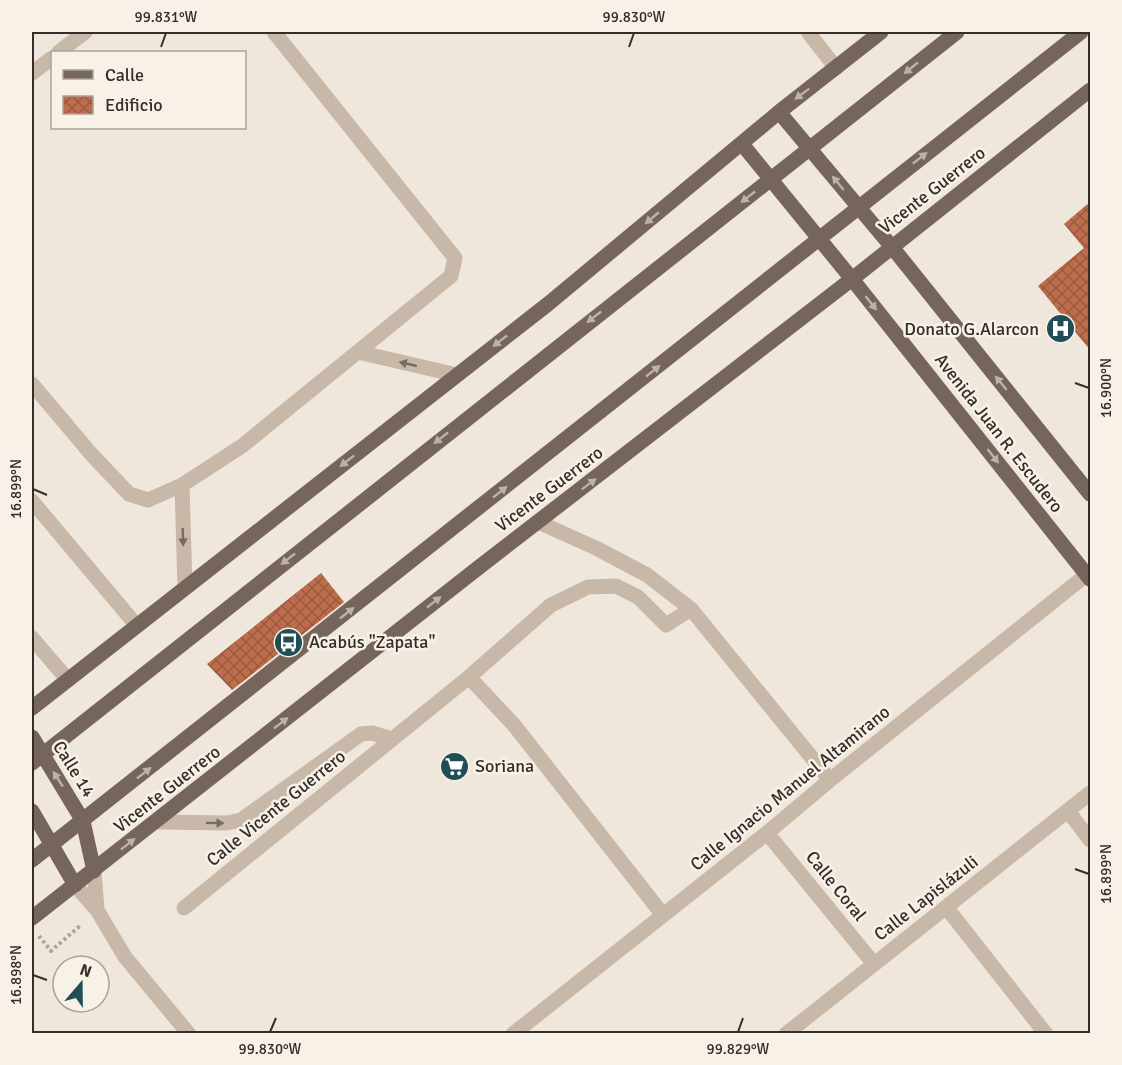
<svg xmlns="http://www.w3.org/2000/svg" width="1122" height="1065" viewBox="0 0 1122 1065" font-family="Signika,sans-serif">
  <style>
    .building { fill: url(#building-cross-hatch) }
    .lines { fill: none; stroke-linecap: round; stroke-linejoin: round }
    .path { stroke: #b3a293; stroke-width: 4; stroke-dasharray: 3 3; stroke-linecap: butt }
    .minor { stroke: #c7b8a8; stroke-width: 15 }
    .major { stroke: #76655a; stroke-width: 15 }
    .oneway { fill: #beb2a8 }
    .oneway2 { fill: #776c62 }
    .ticks { fill: none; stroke: #352d28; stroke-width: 2 }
    .labels { text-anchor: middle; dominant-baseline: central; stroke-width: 5; stroke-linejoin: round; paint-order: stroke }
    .street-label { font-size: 18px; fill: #352d28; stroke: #f8f1e8 }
    .poi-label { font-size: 18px; fill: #352d28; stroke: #f8f1e8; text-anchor: start }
    .neatline { fill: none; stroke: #352d28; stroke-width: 2 }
    .ticks-label { font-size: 15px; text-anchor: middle; fill: #352d28 }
  </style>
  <defs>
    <pattern id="building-cross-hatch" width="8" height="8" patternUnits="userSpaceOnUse" patternTransform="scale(1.5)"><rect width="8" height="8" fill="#be6d4c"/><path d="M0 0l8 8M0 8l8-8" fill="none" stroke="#9b5a3f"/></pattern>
  </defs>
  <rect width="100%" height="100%" fill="#f0e7dc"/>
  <path class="building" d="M1090 202V350L1038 286 1084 248 1064 224Z
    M321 573 344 602 232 690 207 664Z"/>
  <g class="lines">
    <path class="path" d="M39 936 51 951 81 925"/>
    <path class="minor" d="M808 32 836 68
      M59 52 85 32
      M32 73 52 58
      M358 352 457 375
      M32 384 92 455 129 494 148 500 182 485 242 446 451 276 455 258 274 32
      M182 485 185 588
      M32 501 137 626
      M538 522 596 548 647 575 691 609 830 780
      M32 638 68 680
      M469 677 514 725 663 915
      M1068 811 1090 840
      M157 822 227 823 241 820 361 734 372 733 392 739
      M767 833 874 964
      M94 871 97 910
      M75 885 97 910 125 957 189 1034
      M946 907 1046 1034
      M184 908 469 677 551 605 588 587 616 586 638 597 666 625 691 609
      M513 1034 767 833 830 780 1090 572
      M786 1034 1090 793"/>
    <path class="major" d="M779 112 892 247 1090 494
      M742 144 852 279 1090 579
      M32 708 548 304 779 112 881 32
      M32 737 83 821 94 871
      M32 763 957 32
      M32 811 75 885
      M32 860 1081 32
      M32 918 478 568 852 279 1090 90"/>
  </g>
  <defs><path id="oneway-solid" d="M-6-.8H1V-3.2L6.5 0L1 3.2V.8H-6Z" transform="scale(1.5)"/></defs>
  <g class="oneway">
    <use href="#oneway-solid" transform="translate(911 68) rotate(141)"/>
    <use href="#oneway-solid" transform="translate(802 94) rotate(143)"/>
    <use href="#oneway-solid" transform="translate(920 158) rotate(-38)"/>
    <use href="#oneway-solid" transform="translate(838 183) rotate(-129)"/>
    <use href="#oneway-solid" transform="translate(748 197) rotate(142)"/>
    <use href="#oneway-solid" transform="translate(652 218) rotate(140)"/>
    <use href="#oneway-solid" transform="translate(871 303) rotate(52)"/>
    <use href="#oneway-solid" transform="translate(594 317) rotate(142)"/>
    <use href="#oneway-solid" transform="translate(500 341) rotate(142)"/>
    <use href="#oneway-solid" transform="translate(653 371) rotate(-38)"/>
    <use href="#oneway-solid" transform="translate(1001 383) rotate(-129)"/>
    <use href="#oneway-solid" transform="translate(441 438) rotate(142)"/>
    <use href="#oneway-solid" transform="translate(993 456) rotate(52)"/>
    <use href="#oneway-solid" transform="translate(347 461) rotate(142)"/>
    <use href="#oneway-solid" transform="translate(589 484) rotate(-37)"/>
    <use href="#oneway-solid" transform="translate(500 492) rotate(-38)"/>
    <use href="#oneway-solid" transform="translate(288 559) rotate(142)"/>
    <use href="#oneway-solid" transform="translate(434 602) rotate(-38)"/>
    <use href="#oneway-solid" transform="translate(347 613) rotate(-38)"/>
    <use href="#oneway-solid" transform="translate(281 723) rotate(-38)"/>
    <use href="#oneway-solid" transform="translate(144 773) rotate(-38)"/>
    <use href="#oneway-solid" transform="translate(58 779) rotate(-123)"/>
    <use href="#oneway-solid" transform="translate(128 844) rotate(-38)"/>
  </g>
  <g class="oneway2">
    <use href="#oneway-solid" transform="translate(408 364) rotate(-167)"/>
    <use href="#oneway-solid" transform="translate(183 537) rotate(88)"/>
    <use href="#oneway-solid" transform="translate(215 823) rotate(1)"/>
  </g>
  <path class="ticks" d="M161 47 166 33M629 47 634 33M1075 383 1089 388M33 489 47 495M1075 869 1089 874M33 975 47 980M270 1032 276 1018M738 1032 743 1018"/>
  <defs>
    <symbol id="hospital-disc" viewBox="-11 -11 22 22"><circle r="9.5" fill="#204e54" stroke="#f8f1e8"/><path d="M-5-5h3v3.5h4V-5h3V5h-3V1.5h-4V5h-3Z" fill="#fff"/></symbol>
    <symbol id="bus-disc" viewBox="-11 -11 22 22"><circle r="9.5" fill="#204e54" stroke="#f8f1e8"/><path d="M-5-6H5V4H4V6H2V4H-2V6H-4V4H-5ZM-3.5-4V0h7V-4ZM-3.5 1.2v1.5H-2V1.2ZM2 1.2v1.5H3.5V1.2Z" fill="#fff"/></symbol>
    <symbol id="supermarket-disc" viewBox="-11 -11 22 22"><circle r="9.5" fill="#204e54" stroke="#f8f1e8"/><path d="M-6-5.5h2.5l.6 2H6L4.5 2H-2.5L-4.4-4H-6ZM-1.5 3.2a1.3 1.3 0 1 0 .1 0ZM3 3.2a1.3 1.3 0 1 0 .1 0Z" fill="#fff"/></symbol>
  </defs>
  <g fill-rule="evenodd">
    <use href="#hospital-disc" x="1044" y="312" width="33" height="33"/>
    <use href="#bus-disc" x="272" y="626" width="33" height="33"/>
    <use href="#supermarket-disc" x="438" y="750" width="33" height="33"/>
  </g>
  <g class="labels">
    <g class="street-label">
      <text transform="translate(932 190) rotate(-38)">Vicente Guerrero</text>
      <text transform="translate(999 433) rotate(52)">Avenida Juan R. Escudero</text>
      <text transform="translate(549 489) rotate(-37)">Vicente Guerrero</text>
      <text transform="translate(74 769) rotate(58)">Calle 14</text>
      <text transform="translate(790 788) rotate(-39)">Calle Ignacio Manuel Altamirano</text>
      <text transform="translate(167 789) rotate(-38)">Vicente Guerrero</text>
      <text transform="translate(276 808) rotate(-39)">Calle Vicente Guerrero</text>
      <text transform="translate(836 886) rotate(51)">Calle Coral</text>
      <text transform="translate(926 898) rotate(-38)">Calle Lapislázuli</text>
    </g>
    <g class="poi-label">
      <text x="1039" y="329" text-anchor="end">Donato G.Alarcon</text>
      <text x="309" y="642">Acabús "Zapata"</text>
      <text x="475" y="766">Soriana</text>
    </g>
  </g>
  <rect width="1122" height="1065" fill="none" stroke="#f8f1e8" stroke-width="66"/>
  <rect x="51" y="51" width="195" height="78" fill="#f8f1e8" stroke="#aaa39b" stroke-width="1.5"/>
  <rect x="63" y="70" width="30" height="9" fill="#76655a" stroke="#aaa39b" stroke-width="1.5"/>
  <text x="105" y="81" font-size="18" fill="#352d28">Calle</text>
  <rect x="63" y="96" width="30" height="18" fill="url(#building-cross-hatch)" stroke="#aaa39b" stroke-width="1.5"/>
  <text x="105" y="111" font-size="18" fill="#352d28">Edificio</text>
  <g transform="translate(81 984) rotate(20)"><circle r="28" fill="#f8f1e8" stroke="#aaa39b" stroke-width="1.5"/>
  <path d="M0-4.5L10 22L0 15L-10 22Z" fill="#204e54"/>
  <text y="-9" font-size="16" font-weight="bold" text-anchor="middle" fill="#352d28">N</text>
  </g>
  <rect x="33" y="33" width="1056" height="999" class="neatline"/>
  <g class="ticks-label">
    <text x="166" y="22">99.831°W</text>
    <text x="634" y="22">99.830°W</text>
    <text transform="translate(1106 388) rotate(-90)" y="5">16.900°N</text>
    <text transform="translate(16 489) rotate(-90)" y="5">16.899°N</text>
    <text transform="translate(1106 874) rotate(-90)" y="5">16.899°N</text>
    <text transform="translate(16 975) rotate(-90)" y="5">16.898°N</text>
    <text x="270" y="1054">99.830°W</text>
    <text x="738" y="1054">99.829°W</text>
  </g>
</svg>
